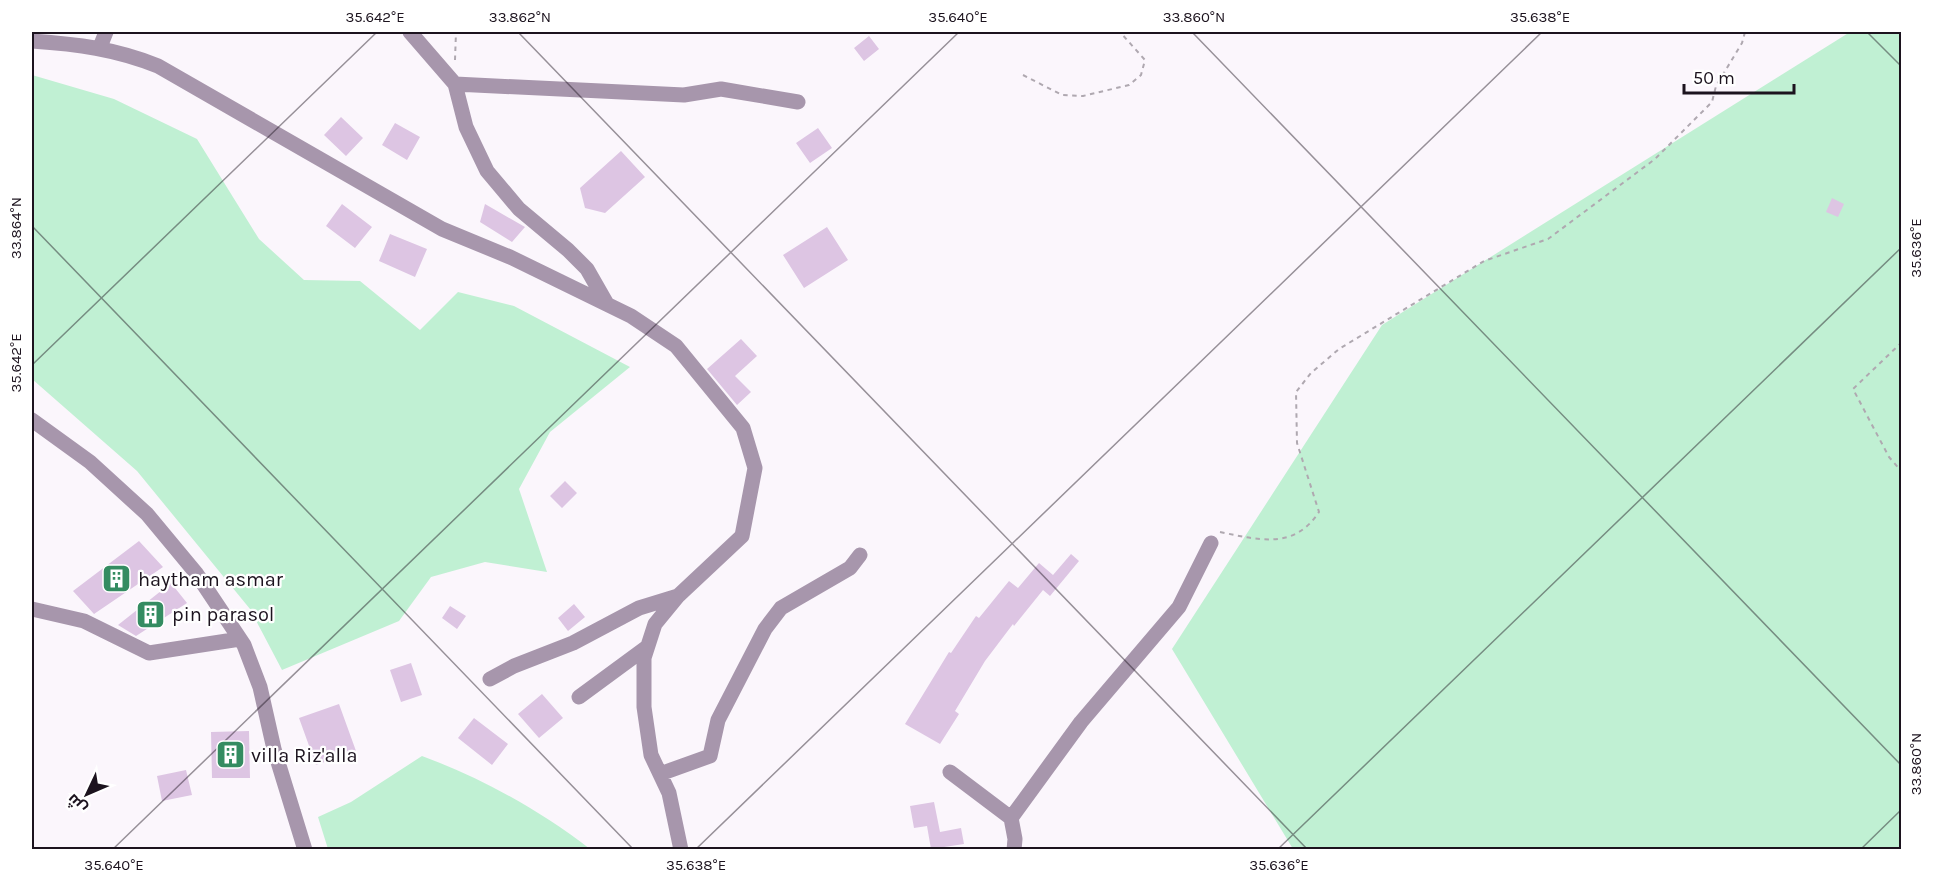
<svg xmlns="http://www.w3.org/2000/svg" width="1933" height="881" viewBox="0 0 1933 881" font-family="Karla,Cairo,sans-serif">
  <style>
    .green { fill: #c0f0d3 }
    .building { fill: #ddc5e3 }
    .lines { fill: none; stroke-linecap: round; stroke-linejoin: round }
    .path { stroke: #afa8b0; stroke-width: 2; stroke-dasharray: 4.5 4.5; stroke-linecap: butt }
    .minor { stroke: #a796ac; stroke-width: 15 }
    .ticks { fill: none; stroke: #1c131e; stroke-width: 1.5; stroke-opacity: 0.45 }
    .labels { text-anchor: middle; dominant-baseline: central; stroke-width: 4.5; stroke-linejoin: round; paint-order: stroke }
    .poi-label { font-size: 20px; fill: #1c131e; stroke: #fff; text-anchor: start }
    .neatline { fill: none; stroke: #1c131e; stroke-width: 2 }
    .ticks-label { font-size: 15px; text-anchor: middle; fill: #1c131e }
  </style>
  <rect width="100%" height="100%" fill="#fbf6fc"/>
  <path class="green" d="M1850 32H1901V849H1293L1172 649 1382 325Z
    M32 75 114 99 197 139 259 239 304 280 360 281 420 330 458 292 514 306 630 367 550 432 519 489 547 572 485 562 431 577 399 621 282 670 250 609 137 471 32 379Z
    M422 756C482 778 539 810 590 849H328L318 817 351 802Z"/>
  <path class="building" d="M869 36 879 49 864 61 854 48Z
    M341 117 363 138 346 156 324 135Z
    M395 123 420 137 407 160 382 145Z
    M818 128 832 148 810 163 796 143Z
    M621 151 645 177 605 213 585 208 580 188Z
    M1832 198 1844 204 1838 217 1826 212Z
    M342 204 372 227 355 248 326 226Z
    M485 204 525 227 512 242 480 222Z
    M827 227 848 260 804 288 783 255Z
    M390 234 427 249 415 277 379 261Z
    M741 339 757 356 735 376 751 392 737 405 707 369Z
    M565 481 577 493 562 508 550 496Z
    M139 541 163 567 94 614 73 591Z
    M1071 554 1079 561 1050 596 1043 590 1014 626 1013 624 985 661 955 711 959 714 940 744 905 724 949 652 951 653 976 616 979 618 1009 581 1018 588 1039 563 1053 575Z
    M171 583 187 603 136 636 118 625Z
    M574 604 585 617 568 631 558 618Z
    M450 606 466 616 457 629 442 618Z
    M411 663 422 695 401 702 390 670Z
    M542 694 563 718 539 738 518 714Z
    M339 704 356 751 316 765 299 718Z
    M474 718 508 744 492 765 458 738Z
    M249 731 250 778H212L211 732Z
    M186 770 192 795 162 801 157 776Z
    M934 802 940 832 961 828 964 844 931 849 927 826 914 828 910 806Z"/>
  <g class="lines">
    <path class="path" d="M455 60 456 32
      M1023 75 1062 95 1083 96 1129 85 1141 75 1145 60 1120 32
      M1902 342 1853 389 1889 457 1902 472
      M1220 532C1259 540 1294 550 1319 512L1297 443 1296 392 1311 373 1339 349 1484 261 1548 239 1655 159 1712 102 1716 86 1742 43 1745 32"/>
    <path class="minor" d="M410 32 455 84 466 127 487 171 519 209 568 250 587 269 607 304
      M32 41C77 44 116 49 158 66L442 229 510 257 631 316 676 346 743 428 755 468 742 536 678 596 655 624 644 658V707L651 755 669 793 681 850
      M100 47 106 32
      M455 84 684 95 721 89 798 102
      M32 420 90 462 147 514 196 573 244 645 260 687 274 749 305 850
      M32 609 84 621 149 653 240 639
      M490 679 514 666 573 643 639 608 678 596
      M579 697 647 647
      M950 772 1011 818 1015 839 1014 850
      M660 774 710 756 718 720 765 629 781 608 850 568 860 555
      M1011 818 1081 722 1179 607 1211 543"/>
  </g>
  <path class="ticks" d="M518 32 1308 850M1192 32 1902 766M1867 32 1902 67M32 226 634 850M32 365 377 32M112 850 959 32M695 850 1542 32M1277 850 1902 247M1860 850 1902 809"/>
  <defs>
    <symbol id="building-square" viewBox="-11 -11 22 22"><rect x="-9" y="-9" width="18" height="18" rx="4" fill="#348c61" stroke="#fff"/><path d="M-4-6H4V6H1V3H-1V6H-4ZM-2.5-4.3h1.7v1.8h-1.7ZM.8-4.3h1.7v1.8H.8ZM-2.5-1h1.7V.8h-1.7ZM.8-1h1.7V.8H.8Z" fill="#fff"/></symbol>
  </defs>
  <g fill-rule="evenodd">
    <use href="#building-square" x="100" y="562" width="33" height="33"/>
    <use href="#building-square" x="134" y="598" width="33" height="33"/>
    <use href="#building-square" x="214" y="738" width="33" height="33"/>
  </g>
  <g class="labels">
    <g class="poi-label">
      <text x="138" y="579">haytham asmar</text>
      <text x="172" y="614">pin parasol</text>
      <text x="251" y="755">villa Riz'alla</text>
    </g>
  </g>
  <rect width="1933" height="881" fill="none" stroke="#ffffff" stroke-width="66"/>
  <g transform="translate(87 794) rotate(226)" stroke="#ffffff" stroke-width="4.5" paint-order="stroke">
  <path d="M0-4.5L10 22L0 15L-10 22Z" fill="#1c131e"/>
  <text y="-9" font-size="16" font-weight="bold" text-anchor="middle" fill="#1c131e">ش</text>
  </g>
  <path d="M1684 84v9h110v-9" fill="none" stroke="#1c131e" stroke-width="3"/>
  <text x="1693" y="84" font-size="18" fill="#1c131e" stroke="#ffffff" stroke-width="4.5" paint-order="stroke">50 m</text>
  <rect x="33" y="33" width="1867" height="815" class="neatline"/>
  <g class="ticks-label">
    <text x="375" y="22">35.642°E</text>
    <text x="520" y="22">33.862°N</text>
    <text x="958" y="22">35.640°E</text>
    <text x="1194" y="22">33.860°N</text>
    <text x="1540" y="22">35.638°E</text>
    <text transform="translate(16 228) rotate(-90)" y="5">33.864°N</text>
    <text transform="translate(1916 248) rotate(-90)" y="5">35.636°E</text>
    <text transform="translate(16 363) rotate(-90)" y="5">35.642°E</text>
    <text transform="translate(1916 764) rotate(-90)" y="5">33.860°N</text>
    <text x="114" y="870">35.640°E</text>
    <text x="696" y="870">35.638°E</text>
    <text x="1279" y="870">35.636°E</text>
  </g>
</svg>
